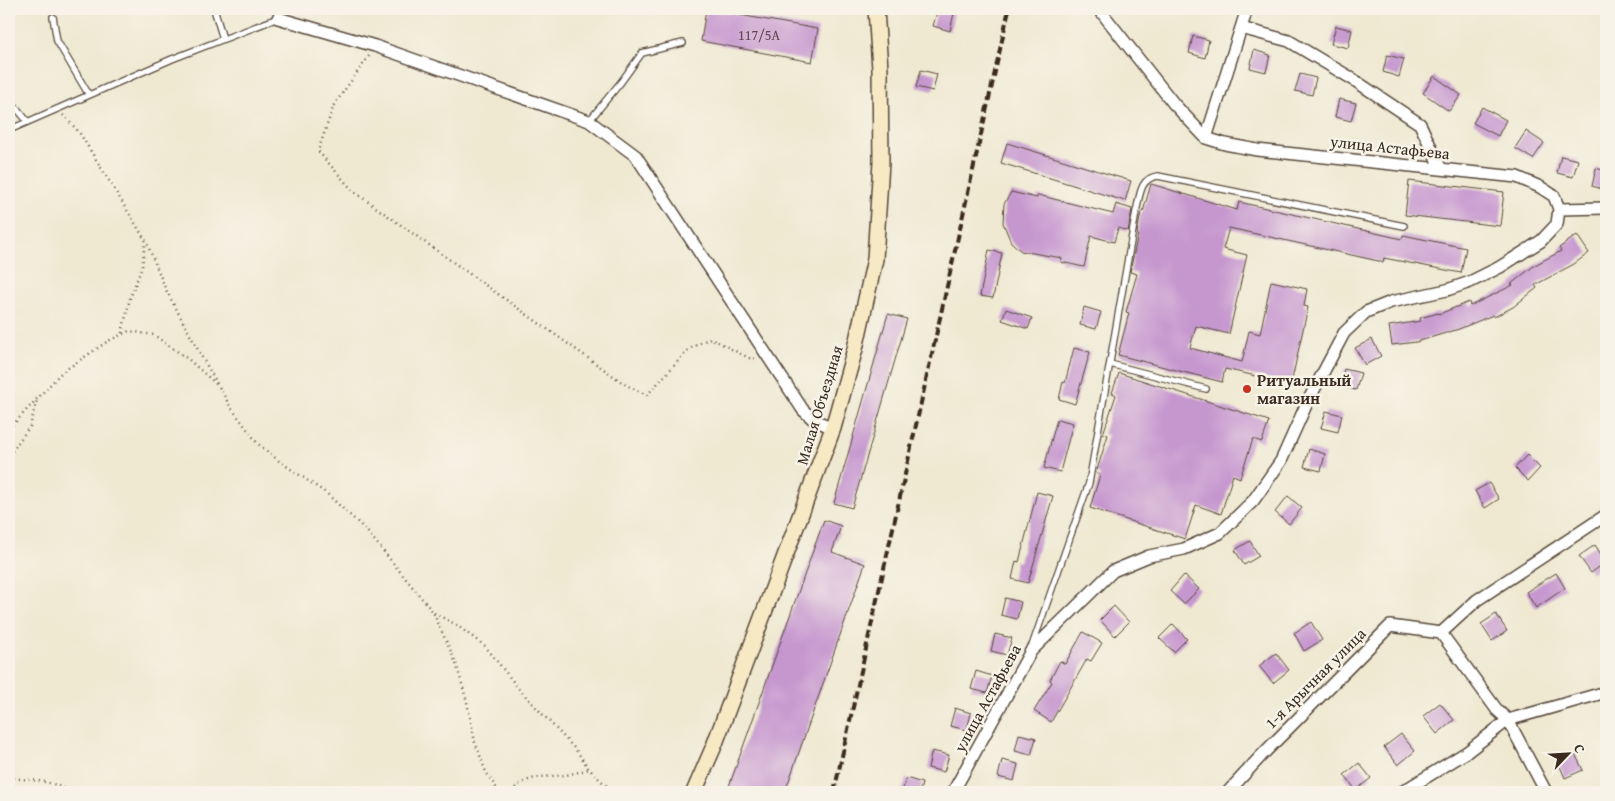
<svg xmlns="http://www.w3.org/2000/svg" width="1615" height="801" viewBox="0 0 1615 801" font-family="'Gentium Book Plus',serif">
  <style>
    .building { fill: #c697cf }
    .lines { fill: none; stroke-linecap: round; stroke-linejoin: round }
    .lane-casing { stroke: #564739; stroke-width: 8 }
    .street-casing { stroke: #564739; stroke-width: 14 }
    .secondary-casing { stroke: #564739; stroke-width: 18 }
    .path { stroke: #564739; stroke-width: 2.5; stroke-dasharray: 1 4; stroke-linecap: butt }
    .lane { stroke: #fff; stroke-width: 5.5 }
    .street { stroke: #fff; stroke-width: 11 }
    .secondary { stroke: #f6e9c3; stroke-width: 15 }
    .rail { stroke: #3b2a1e; stroke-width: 4; stroke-dasharray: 8 4; stroke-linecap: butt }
    .poi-dot { fill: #c8321e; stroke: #f7f3e8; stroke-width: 2 }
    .labels { text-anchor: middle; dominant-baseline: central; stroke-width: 5; stroke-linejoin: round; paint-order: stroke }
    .number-label { font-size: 14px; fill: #5e454a }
    .street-label { font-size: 16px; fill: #3b2a1e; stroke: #f7f3e8 }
    .poi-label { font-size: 16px; font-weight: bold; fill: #3b2a1e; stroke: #f7f3e8; text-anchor: start }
  </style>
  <rect width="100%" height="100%" fill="#f7f3e8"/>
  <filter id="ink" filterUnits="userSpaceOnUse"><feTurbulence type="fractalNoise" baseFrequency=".02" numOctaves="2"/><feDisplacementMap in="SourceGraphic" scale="10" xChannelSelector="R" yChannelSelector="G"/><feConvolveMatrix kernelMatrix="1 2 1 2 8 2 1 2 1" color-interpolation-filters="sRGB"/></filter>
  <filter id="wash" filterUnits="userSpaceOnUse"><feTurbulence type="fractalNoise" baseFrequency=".0096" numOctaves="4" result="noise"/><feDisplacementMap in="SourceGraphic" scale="20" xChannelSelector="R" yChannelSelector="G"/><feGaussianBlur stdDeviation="1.12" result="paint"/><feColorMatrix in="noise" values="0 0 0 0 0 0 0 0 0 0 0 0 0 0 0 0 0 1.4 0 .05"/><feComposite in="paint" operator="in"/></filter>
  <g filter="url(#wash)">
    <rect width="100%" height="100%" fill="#efe9d2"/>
    <g id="blocks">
      <path class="building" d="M706 9 818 29 812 62 701 41Z
        M938 9 954 13 950 31 933 26Z
        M1336 26 1352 30 1348 48 1331 44Z
        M1193 36 1209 40 1205 58 1189 53Z
        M1254 50 1270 55 1266 72 1250 68Z
        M1387 55 1404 59 1399 77 1383 72Z
        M921 70 937 74 933 91 916 87Z
        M1300 74 1316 78 1312 95 1295 91Z
        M1434 76 1461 95 1449 111 1423 93Z
        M1339 99 1356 103 1351 121 1335 117Z
        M1482 107 1506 120 1498 136 1473 123Z
        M1526 131 1544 143 1533 159 1515 148Z
        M1007 143 1131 181 1125 201 1001 163Z
        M1561 156 1578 160 1573 177 1557 173Z
        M1596 168 1606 171V190L1592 186Z
        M1409 181 1504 192 1500 226 1405 215Z
        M1151 184 1237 210 1239 202 1402 239 1403 235 1466 248 1461 273 1384 258 1383 262 1229 228 1223 249 1247 255 1229 334 1196 326 1190 348 1242 362 1249 331 1260 334 1271 281 1307 289 1304 306 1308 307 1291 384 1225 369 1222 382 1118 355 1129 313 1126 312 1137 274 1130 272 1138 234 1137 233 1141 213 1143 212Z
        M1011 192 1037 198 1038 195 1113 214 1116 204 1132 209 1128 231 1118 228 1114 242 1091 236 1084 267 1061 262 1062 258 1021 251 1011 242 1003 223 1004 204Z
        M1577 235 1589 253 1574 264 1535 285 1537 288 1513 307 1494 317 1493 315 1459 329 1416 342 1392 345 1389 326 1421 321 1420 318 1438 313 1439 314 1469 302 1470 306 1513 285 1511 284 1535 265 1561 251 1559 248Z
        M989 250 1002 253 993 298 980 296Z
        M1084 307 1101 312 1096 329 1080 325Z
        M1006 309 1032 318 1028 329 1002 320Z
        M888 314 907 319 852 508 834 503Z
        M1372 339 1381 356 1365 365 1355 348Z
        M1074 348 1090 352 1075 404 1059 399 1063 382 1065 383Z
        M1344 369 1361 373 1356 390 1340 386Z
        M1119 373 1269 421 1262 442 1253 439 1240 478 1233 475 1221 514 1196 505 1185 539 1090 508 1100 475 1096 473 1108 435 1103 434 1116 395 1112 393Z
        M1326 411 1342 415 1338 432 1321 428Z
        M1057 419 1073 423 1060 472 1044 468Z
        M1309 449 1325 454 1321 471 1304 467Z
        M1527 455 1540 468 1528 481 1515 468Z
        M1489 483 1499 499 1485 508 1475 491Z
        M1037 492 1053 496 1028 583 1012 579 1016 561 1019 562Z
        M1288 496 1302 508 1289 524 1275 512Z
        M824 520 841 526 832 552 865 564 785 792H727Z
        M1250 541 1259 556 1244 565 1235 550Z
        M1595 545 1606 562 1591 573 1579 556Z
        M1556 573 1565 588 1536 608 1526 592Z
        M1184 575 1199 589 1184 604 1170 591Z
        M1005 598 1021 602 1017 619 1001 615Z
        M1114 606 1129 622 1115 636 1100 620Z
        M1496 614 1507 631 1492 641 1481 624Z
        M1311 622 1322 640 1304 651 1294 633Z
        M1173 624 1187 639 1174 652 1159 638Z
        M1083 632 1102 643 1091 661 1087 659 1051 722 1034 711 1052 682 1050 680 1060 661 1065 664Z
        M995 634 1012 638 1007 655 991 651Z
        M1276 653 1289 670 1273 683 1259 666Z
        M976 671 992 676 987 693 971 689Z
        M1440 703 1454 720 1437 734 1423 716Z
        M955 708 971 713 967 730 950 726Z
        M1019 734 1036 738 1031 755 1015 751Z
        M1401 734 1415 751 1398 765 1384 747Z
        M932 751 949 755 944 772 928 768Z
        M1575 754 1583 770 1565 778 1558 762Z
        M1002 760 1018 764 1014 781 998 777Z
        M1359 763 1371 778 1356 790 1344 775Z
        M906 778 922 783 920 792H902Z"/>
    </g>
  </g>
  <g filter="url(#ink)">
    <use href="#blocks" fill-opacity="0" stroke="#564739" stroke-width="1"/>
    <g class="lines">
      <defs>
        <path id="lane" d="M214 9 223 39
          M53 17 57 41 89 95
          M9 99 28 122
          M589 121 621 82 642 53 683 43
          M9 130 172 59 278 18
          M1110 364 1206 389
          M1032 646 1089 483 1136 212C1140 197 1139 178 1158 176L1404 226"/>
        <path id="street" d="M278 18 375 46 589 121 636 156 803 410 814 420 833 428
          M1241 28 1289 41 1351 78 1420 124 1441 169
          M1206 138 1247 9
          M1559 209 1606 208
          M1441 633 1477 600 1606 515
          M953 792 1031 651 1113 571 1149 556 1184 549 1220 533 1253 501 1281 461 1307 403 1344 333 1366 312 1391 302 1447 290 1470 282 1500 267 1541 241 1557 224 1559 209 1554 196 1540 187 1517 177 1257 150 1225 144 1206 138 1174 104 1099 9
          M1228 792 1261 756 1390 626 1441 633 1497 710 1508 720 1546 792
          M1402 792 1467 752 1508 720 1606 692"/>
        <path id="secondary" d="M694 792 714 746 833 428 855 349 875 259 881 162 880 69 876 9"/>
      </defs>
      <use href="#lane" class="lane-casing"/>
      <use href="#street" class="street-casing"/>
      <use href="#secondary" class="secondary-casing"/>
      <path class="path" d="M369 56 334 105 318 151 353 191 626 385 647 395 689 349 710 338 751 359 755 358
        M63 115 79 132 146 241 166 290 202 357 230 406 258 444 279 461 326 493 366 530 433 612 456 663 467 702 475 742 486 772 499 792
        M122 333 130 298 142 267 145 242
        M9 429 61 373 108 341 129 331 154 335 188 359 216 384
        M9 455 30 426 37 400
        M434 613 455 624 485 646 519 689 576 750 589 769 613 792
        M9 778C29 780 53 780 70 792
        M512 792C524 775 547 777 565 775 573 774 581 771 589 769"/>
      <use href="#lane" class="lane"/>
      <use href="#street" class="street"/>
      <use href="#secondary" class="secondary"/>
      <path class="rail" d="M834 792 1009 9"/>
    </g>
  </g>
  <circle class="poi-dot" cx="1247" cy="389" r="5"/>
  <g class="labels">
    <g class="number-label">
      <text x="759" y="35">117/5А</text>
    </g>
    <g class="street-label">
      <text transform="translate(1390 147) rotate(6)">улица Астафьева</text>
      <text transform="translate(819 405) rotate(-73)">Малая Объездная</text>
      <text transform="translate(1315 678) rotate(-45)">1-я Арычная улица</text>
      <text transform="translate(987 698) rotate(-61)">улица Астафьева</text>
    </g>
    <g class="poi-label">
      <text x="1257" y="380">Ритуальный<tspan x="1257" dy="18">магазин</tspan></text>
    </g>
  </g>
  <rect width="1615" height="801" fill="none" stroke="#f7f3e8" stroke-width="30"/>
  <g transform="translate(1568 754) rotate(65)" stroke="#f7f3e8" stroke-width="4" paint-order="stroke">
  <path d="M0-4L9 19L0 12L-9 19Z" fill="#3b2a1e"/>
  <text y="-8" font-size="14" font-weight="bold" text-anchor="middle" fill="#3b2a1e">С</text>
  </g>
</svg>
